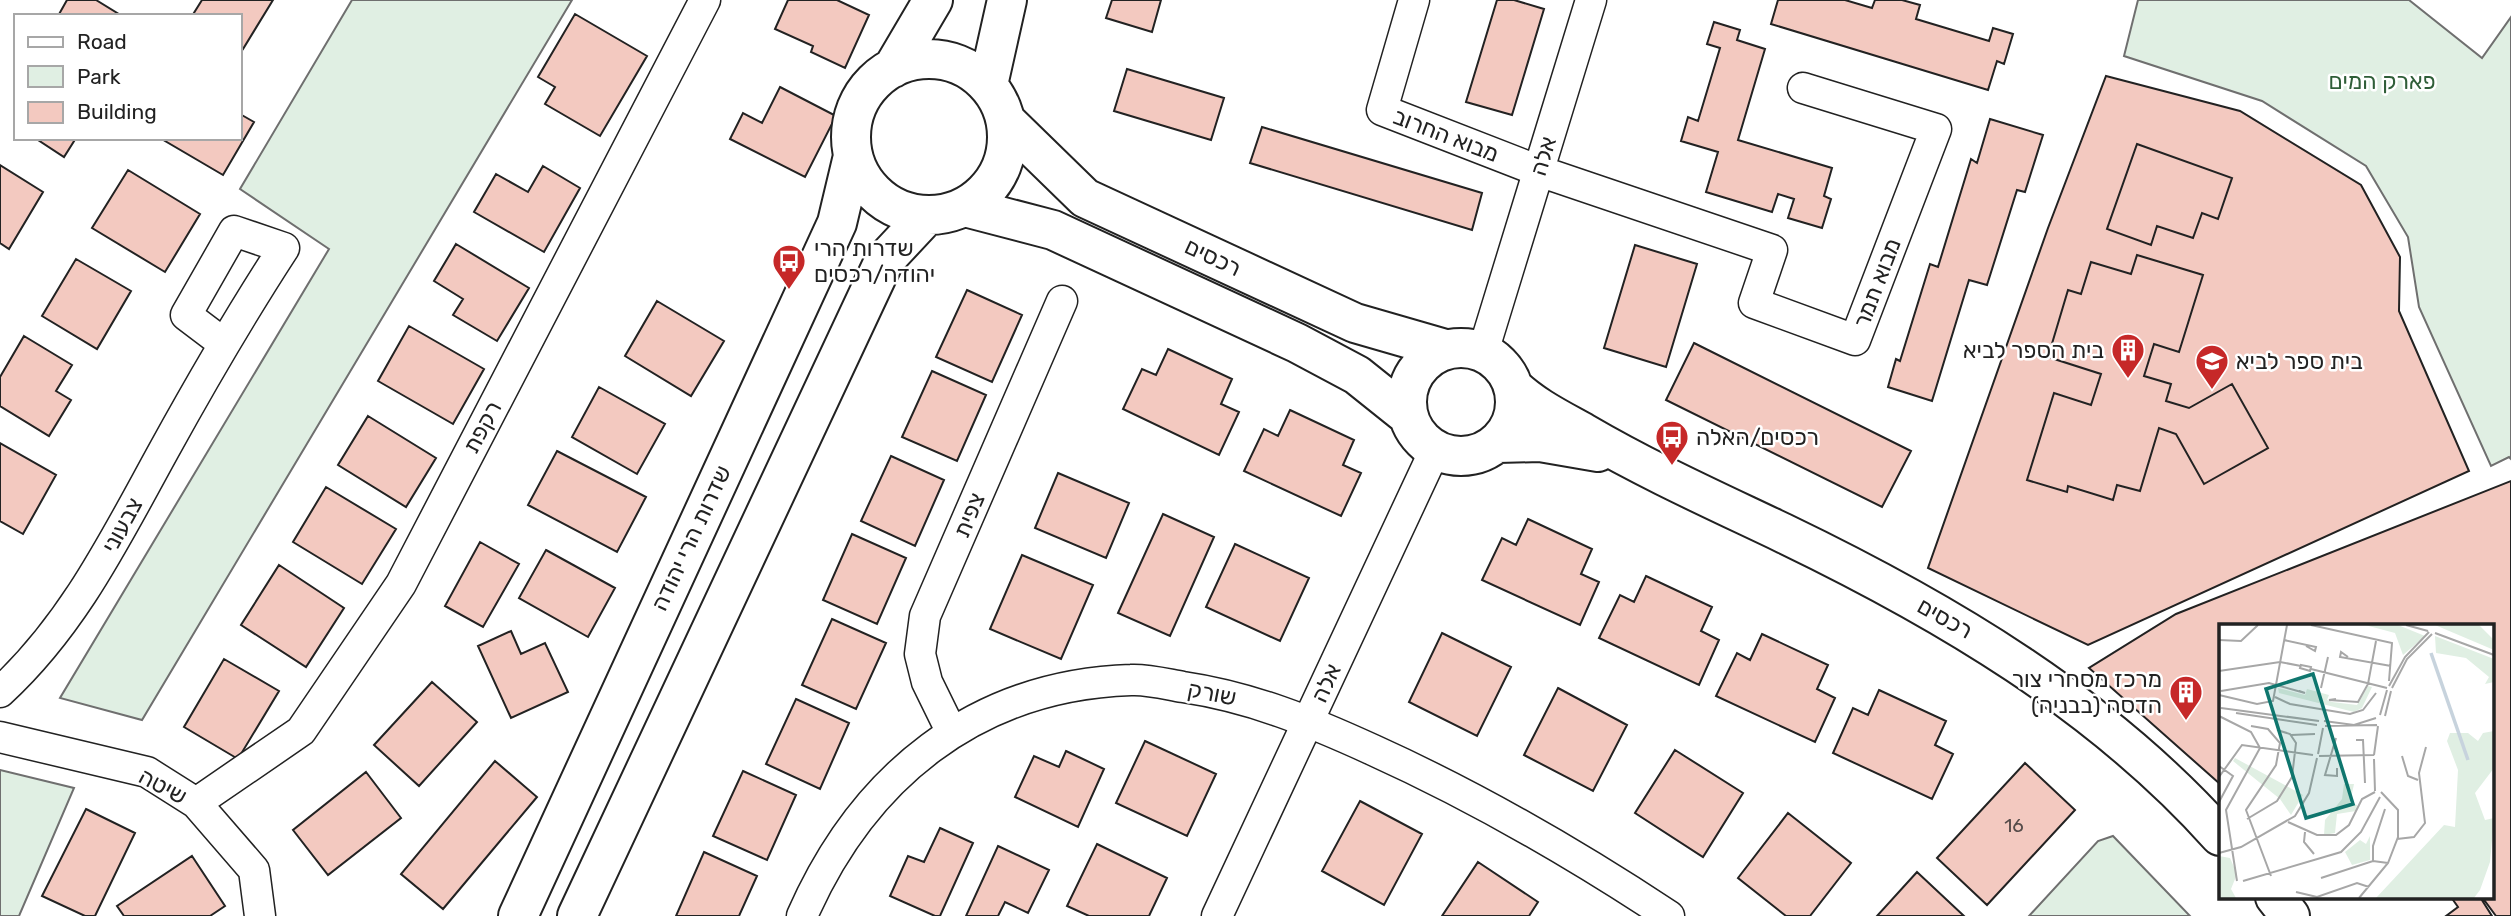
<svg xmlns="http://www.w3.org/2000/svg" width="2511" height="916" viewBox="0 0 2511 916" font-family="Rubik,'Noto Sans Hebrew',sans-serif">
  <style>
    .green { fill: #e0efe3; stroke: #6f6f6f; stroke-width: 2 }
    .building { fill: #f3c9c0; stroke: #222; stroke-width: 2 }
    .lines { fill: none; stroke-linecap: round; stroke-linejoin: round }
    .street-casing { stroke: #222; stroke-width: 33 }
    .secondary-casing { stroke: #222; stroke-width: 42 }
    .street { stroke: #fff; stroke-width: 30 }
    .secondary { stroke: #fff; stroke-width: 38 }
    .labels { text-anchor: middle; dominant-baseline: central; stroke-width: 5; stroke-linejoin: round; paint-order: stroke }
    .number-label { font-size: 19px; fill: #564c4a }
    .park-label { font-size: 23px; fill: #2f5e38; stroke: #fff }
    .street-label { font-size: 23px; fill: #222; stroke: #fff }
    .poi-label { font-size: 23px; fill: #222; stroke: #fff; text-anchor: start }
    .inset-river { fill: none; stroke: #c7d3dd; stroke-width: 3.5 }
    .inset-road { fill: none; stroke: #a7a7a7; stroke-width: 2 }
    .view { fill: #0f766e; fill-opacity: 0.15; stroke: #0f766e; stroke-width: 3.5 }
    .inset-edge { fill: none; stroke: #222; stroke-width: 3.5 }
  </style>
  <rect width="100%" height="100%" fill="#fff"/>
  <path class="green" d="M352 0H572L142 720 60 698 329 249 240 189Z
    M2138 0H2409L2482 58 2511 17V459L2509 457 2491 466 2419 307 2408 237 2366 166 2262 101 2124 56Z
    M0 770 74 788 19 916H0Z
    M2113 836 2190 916H2029L2098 841Z"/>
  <path class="building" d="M67 0H96L122 16H58Z
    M202 0H273L243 49 240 47V16H192Z
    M788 0H837L869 15 845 68 811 52 813 46 775 29Z
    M1112 0H1161L1152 32 1106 18Z
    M1497 0H1514L1544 9 1512 115 1466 102Z
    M1778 0H1845L1872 8 1875 0H1902L1920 5 1916 19 1989 41 1993 28 2013 34 2004 64 1997 61 1988 90 1771 24Z
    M575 14 647 56 600 136 545 104 555 87 538 77Z
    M1714 22 1740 30 1737 40 1765 49 1738 140 1832 168 1824 196 1831 199 1822 228 1788 218 1794 199 1778 194 1772 212 1706 192 1718 152 1681 141 1688 117 1698 121 1720 48 1707 44Z
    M1127 69 1224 98 1211 140 1114 111Z
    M2106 76 2240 111 2361 185 2400 257 2399 311 2469 471 2088 645 1928 568 2048 228Z
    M780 87 836 116 805 177 730 139 743 113 762 123Z
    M240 114 254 122 223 175 160 138H240Z
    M1990 119 2043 135 2025 192 2017 190 1987 285 1969 280 1932 401 1888 387 1896 359 1900 361 1930 264 1938 267 1971 159 1977 163Z
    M1262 127 1482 193 1472 230 1250 163Z
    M35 138H76L64 157Z
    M2137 144 2232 178 2218 219 2202 213 2193 238 2157 226 2151 245 2107 229Z
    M0 165 43 192 9 249 0 243Z
    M543 166 580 188 544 252 474 212 496 174 528 192Z
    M128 170 200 214 165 272 92 228Z
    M456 244 529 288 497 341 453 315 463 299 434 281Z
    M1635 245 1697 264 1666 367 1604 348Z
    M2137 255 2203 275 2179 352 2154 344 2144 376 2171 384 2166 401 2189 408 2232 384 2268 448 2204 484 2176 434 2159 428 2140 491 2117 485 2113 500 2068 486 2067 492 2027 480 2054 393 2091 405 2101 374 2048 357 2068 290 2081 294 2091 262 2131 274Z
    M76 259 131 291 97 349 42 316Z
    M967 290 1022 315 992 382 936 357Z
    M657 301 724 341 691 396 625 356Z
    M409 326 484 369 453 424 378 381Z
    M24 336 72 365 56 391 71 400 49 436 0 406V377Z
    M1694 343 1911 451 1882 507 1666 400Z
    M1168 349 1232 379 1221 404 1239 412 1219 455 1123 409 1142 369 1156 375Z
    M932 371 986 395 957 461 902 437Z
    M599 387 665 424 637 474 572 437Z
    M1290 410 1354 440 1343 465 1361 473 1341 516 1244 471 1264 429 1278 436Z
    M368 416 436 458 406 507 338 465Z
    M0 443 56 475 23 534 0 521Z
    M557 451 646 497 617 552 528 505Z
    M891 456 944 480 915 546 861 521Z
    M1058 473 1129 503 1106 558 1035 528Z
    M2511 481V916H2496L2482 897H2492V626H2220V784L2089 668 2176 614Z
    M326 487 396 529 362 584 293 542Z
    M1163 514 1214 537 1170 636 1118 613Z
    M1528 519 1592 549 1581 574 1599 582 1580 625 1482 580 1502 538 1516 545Z
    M852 534 906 558 877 624 823 600Z
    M480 542 519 564 483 627 445 606Z
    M1235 544 1309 578 1280 641 1206 607Z
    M546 550 615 588 588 637 519 598Z
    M1022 555 1093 585 1061 659 990 629Z
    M279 565 344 608 306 667 241 625Z
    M1646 576 1712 607 1701 631 1719 640 1699 685 1599 638 1620 595 1634 602Z
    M832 619 886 643 856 709 802 685Z
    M511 631 521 654 545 643 568 692 511 718 478 646Z
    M1442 633 1511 667 1477 736 1409 702Z
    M1762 634 1828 665 1817 689 1835 698 1815 742 1716 696 1737 653 1750 660Z
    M224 659 279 691 238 759 184 727Z
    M432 682 477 722 419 786 374 745Z
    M1558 688 1627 725 1593 791 1524 755Z
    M1879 690 1946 721 1935 745 1953 754 1932 799 1833 753 1853 708 1868 715Z
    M796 699 849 723 820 789 766 764Z
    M1145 741 1216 774 1187 836 1116 803Z
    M1675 750 1743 793 1703 857 1635 813Z
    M1066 751 1104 769 1078 827 1015 797 1034 756 1059 767Z
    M495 761 537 797 443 909 401 874Z
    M2025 763 2075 810 1987 905 1937 858Z
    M743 771 796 795 767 860 713 836Z
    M366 772 401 818 328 875 293 830Z
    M1360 801 1422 834 1384 905 1322 871Z
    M86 809 135 833 95 916H85L42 896Z
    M1788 813 1851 863 1810 916H1786L1738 878Z
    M940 828 973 843 940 916H935L890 896 908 856 924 862Z
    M1097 844 1167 878 1149 916H1089L1067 906Z
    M998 846 1049 870 1028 913 1005 902 998 916H966Z
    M704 852 757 876 739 916H676Z
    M192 856 225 906 210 916H124L117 906Z
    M1478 862 1538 902 1529 916H1442Z
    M1917 872 1964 916H1877Z
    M2451 897H2480L2492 916H2446L2458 907Z"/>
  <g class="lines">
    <defs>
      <path id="street" d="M1414 0 1382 110 1539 171 1772 250 1754 303 1855 340 1936 129 1803 88
        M1483 352 1591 0
        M0 692C74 624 116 537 164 450 202 381 241 314 284 248L234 231 186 315 223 343
        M952 733 927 682 920 654 925 616 1062 301
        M0 737 147 772 196 803 254 870 260 916
        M196 803 301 731 401 584 705 0
        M802 916C863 777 975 685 1131 680 1147 679 1166 684 1183 687 1251 697 1312 722 1373 750 1477 797 1575 854 1669 916
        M1217 916 1435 450"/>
      <path id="secondary" d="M851 137a78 78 0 1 1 156 0a78 78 0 1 1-156 0Z
        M893 68 933 0
        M988 85 1007 0
        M1006 121 1085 198 1355 323 1445 349
        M965 207 1053 230 1297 343 1357 375 1407 415
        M1407 402a54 54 0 1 1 108 0a54 54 0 1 1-108 0Z
        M1513 387C1534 407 1559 419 1584 433 1649 471 1716 501 1783 533 1943 610 2101 703 2220 836
        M1498 443 1540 442 1598 452
        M2275 897 2290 916
        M518 916 837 223 853 156
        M577 916 884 261 927 215"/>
    </defs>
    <use href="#street" class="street-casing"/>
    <use href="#secondary" class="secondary-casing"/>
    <use href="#street" class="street"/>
    <use href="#secondary" class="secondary"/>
  </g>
  <defs>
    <symbol id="bus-pin" viewBox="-11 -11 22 30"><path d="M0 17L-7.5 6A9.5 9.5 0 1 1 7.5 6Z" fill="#c62828" stroke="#fff"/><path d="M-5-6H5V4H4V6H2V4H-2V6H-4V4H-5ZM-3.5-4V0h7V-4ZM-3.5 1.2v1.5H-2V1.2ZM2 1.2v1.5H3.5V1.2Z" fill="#fff"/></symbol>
    <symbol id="building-pin" viewBox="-11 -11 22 30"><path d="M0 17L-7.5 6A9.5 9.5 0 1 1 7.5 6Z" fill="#c62828" stroke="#fff"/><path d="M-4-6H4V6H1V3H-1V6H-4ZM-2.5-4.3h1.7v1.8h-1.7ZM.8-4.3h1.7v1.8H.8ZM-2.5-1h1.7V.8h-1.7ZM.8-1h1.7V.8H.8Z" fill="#fff"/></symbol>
    <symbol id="school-pin" viewBox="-11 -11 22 30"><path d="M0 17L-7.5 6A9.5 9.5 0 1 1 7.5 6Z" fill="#c62828" stroke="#fff"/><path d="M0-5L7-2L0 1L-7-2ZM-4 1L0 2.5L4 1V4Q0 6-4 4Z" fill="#fff"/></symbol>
  </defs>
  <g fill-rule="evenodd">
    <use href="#bus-pin" x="770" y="242" width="38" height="52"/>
    <use href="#building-pin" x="2109" y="331" width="38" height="52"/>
    <use href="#school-pin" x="2193" y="342" width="38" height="52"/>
    <use href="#bus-pin" x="1653" y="418" width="38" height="52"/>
    <use href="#building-pin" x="2167" y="673" width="38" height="52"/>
  </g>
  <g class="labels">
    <g class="number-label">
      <text x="2014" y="825">16</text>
    </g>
    <g class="park-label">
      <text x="2382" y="81">פארק המים</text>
    </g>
    <g class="street-label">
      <text transform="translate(1446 135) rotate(21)">מבוא החרוב</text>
      <text transform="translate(1543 156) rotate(-73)">אלה</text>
      <text transform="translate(1213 257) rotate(25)">רכסים</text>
      <text transform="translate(1877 283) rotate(-69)">מבוא תמר</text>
      <text transform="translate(482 427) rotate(-62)">רקפת</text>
      <text transform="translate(969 515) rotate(-67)">צפית</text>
      <text transform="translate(122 525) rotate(-61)">צבעוני</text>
      <text transform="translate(691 538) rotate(-65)">שדרות הרי יהודה</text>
      <text transform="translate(1945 618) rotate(29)">רכסים</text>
      <text transform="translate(1326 683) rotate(-65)">אלה</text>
      <text transform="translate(1212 693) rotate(11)">שורק</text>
      <text transform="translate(163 786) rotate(28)">שיטה</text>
    </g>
    <g class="poi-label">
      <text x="814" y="248">שדרות הרי<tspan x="814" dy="26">יהודה/רכסים</tspan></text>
      <text x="2104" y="350" text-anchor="end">בית הספר לביא</text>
      <text x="2236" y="361">בית ספר לביא</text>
      <text x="1696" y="437">רכסים/האלה</text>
      <text x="2162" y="679" text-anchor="end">מרכז מסחרי צור<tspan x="2162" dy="26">הדסה (בבניה)</tspan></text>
    </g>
  </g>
  <g transform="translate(2219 624)">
    <rect width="275" height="275" fill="#fff"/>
    <path d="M146 1H179L206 12 184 31 176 9ZM216 1H260L275 16V26ZM216 12 275 35V58L266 60 270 53 247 34 217 29ZM149 62 153 63 143 84 135 88 60 69 59 64 86 71 88 65 110 71 108 76 113 78 138 81ZM275 107V144L256 169 266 196 275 194 271 238 261 266 255 274H157L225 201 236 203 239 146 228 117 231 109H249L259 117 264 109ZM16 134 84 171 72 191 61 175 14 137ZM125 160H135L131 179 138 181 137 187 118 190 116 209 105 211 106 196 123 175ZM151 212V236L133 241 126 228 141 216 147 220ZM0 232 11 234 18 250 12 265 17 274H0Z" fill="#e0efe3"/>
    <path class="inset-river" d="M212 29 249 136"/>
    <path class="inset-road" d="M92 1 173 19 170 57M187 1 209 7M216 9 275 31M0 16 22 17 39 1M65 16 97 23 96 27 87 22M129 33 122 28 121 33 172 42M82 41 92 43 91 47 81 44ZM92 45 168 64M0 47 61 38 82 42M170 62 186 33 210 8M102 64 109 33M173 64 188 35 213 10M2 67 50 59 86 69 80 67M0 71 38 80 54 77 68 1M56 73 71 80 131 90 144 86 157 69M117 75 110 76 139 78 149 60 157 17M2 84 100 97M17 89 98 101M161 91 168 66M0 92 32 108 41 124 7 186 18 257M166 92 172 67M105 97 135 101 157 94M32 102 49 105 61 119 57 141 27 186 52 252M106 102 158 101M72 111 96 110M117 114 106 151 118 152V144M137 116H144L146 159M99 130 104 104M155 131 159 102M100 132 155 131M183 132 189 152 199 156M155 135 156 167M0 142 14 152 0 178M0 153 23 121 94 131M28 195 58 177 73 153 77 119 71 110 58 106M69 198 98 211H117L130 201 143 175 156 168M86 208 85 218 95 230M178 215 195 213 206 199 200 149 207 123M0 229 22 223 76 192 90 169 98 134M154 237V222L166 185M102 254 154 237 169 239M24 257 122 228 142 208 161 173M77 268 98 273 138 259 150 263M140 274 169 239 179 213V186L162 168"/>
    <path class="view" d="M94 50 134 180 87 194 47 65Z"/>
    <rect width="275" height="275" class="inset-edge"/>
  </g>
  <rect x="14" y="14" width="228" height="126" fill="#ffffff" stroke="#a7a7a7" stroke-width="2"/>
  <rect x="28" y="37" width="35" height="10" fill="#ffffff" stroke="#a7a7a7" stroke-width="2"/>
  <text x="77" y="49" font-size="21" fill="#222222">Road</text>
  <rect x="28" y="66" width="35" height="21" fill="#e0efe3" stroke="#a7a7a7" stroke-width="2"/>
  <text x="77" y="84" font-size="21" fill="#222222">Park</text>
  <rect x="28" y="102" width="35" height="21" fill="#f3c9c0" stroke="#a7a7a7" stroke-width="2"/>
  <text x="77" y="119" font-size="21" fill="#222222">Building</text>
</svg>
